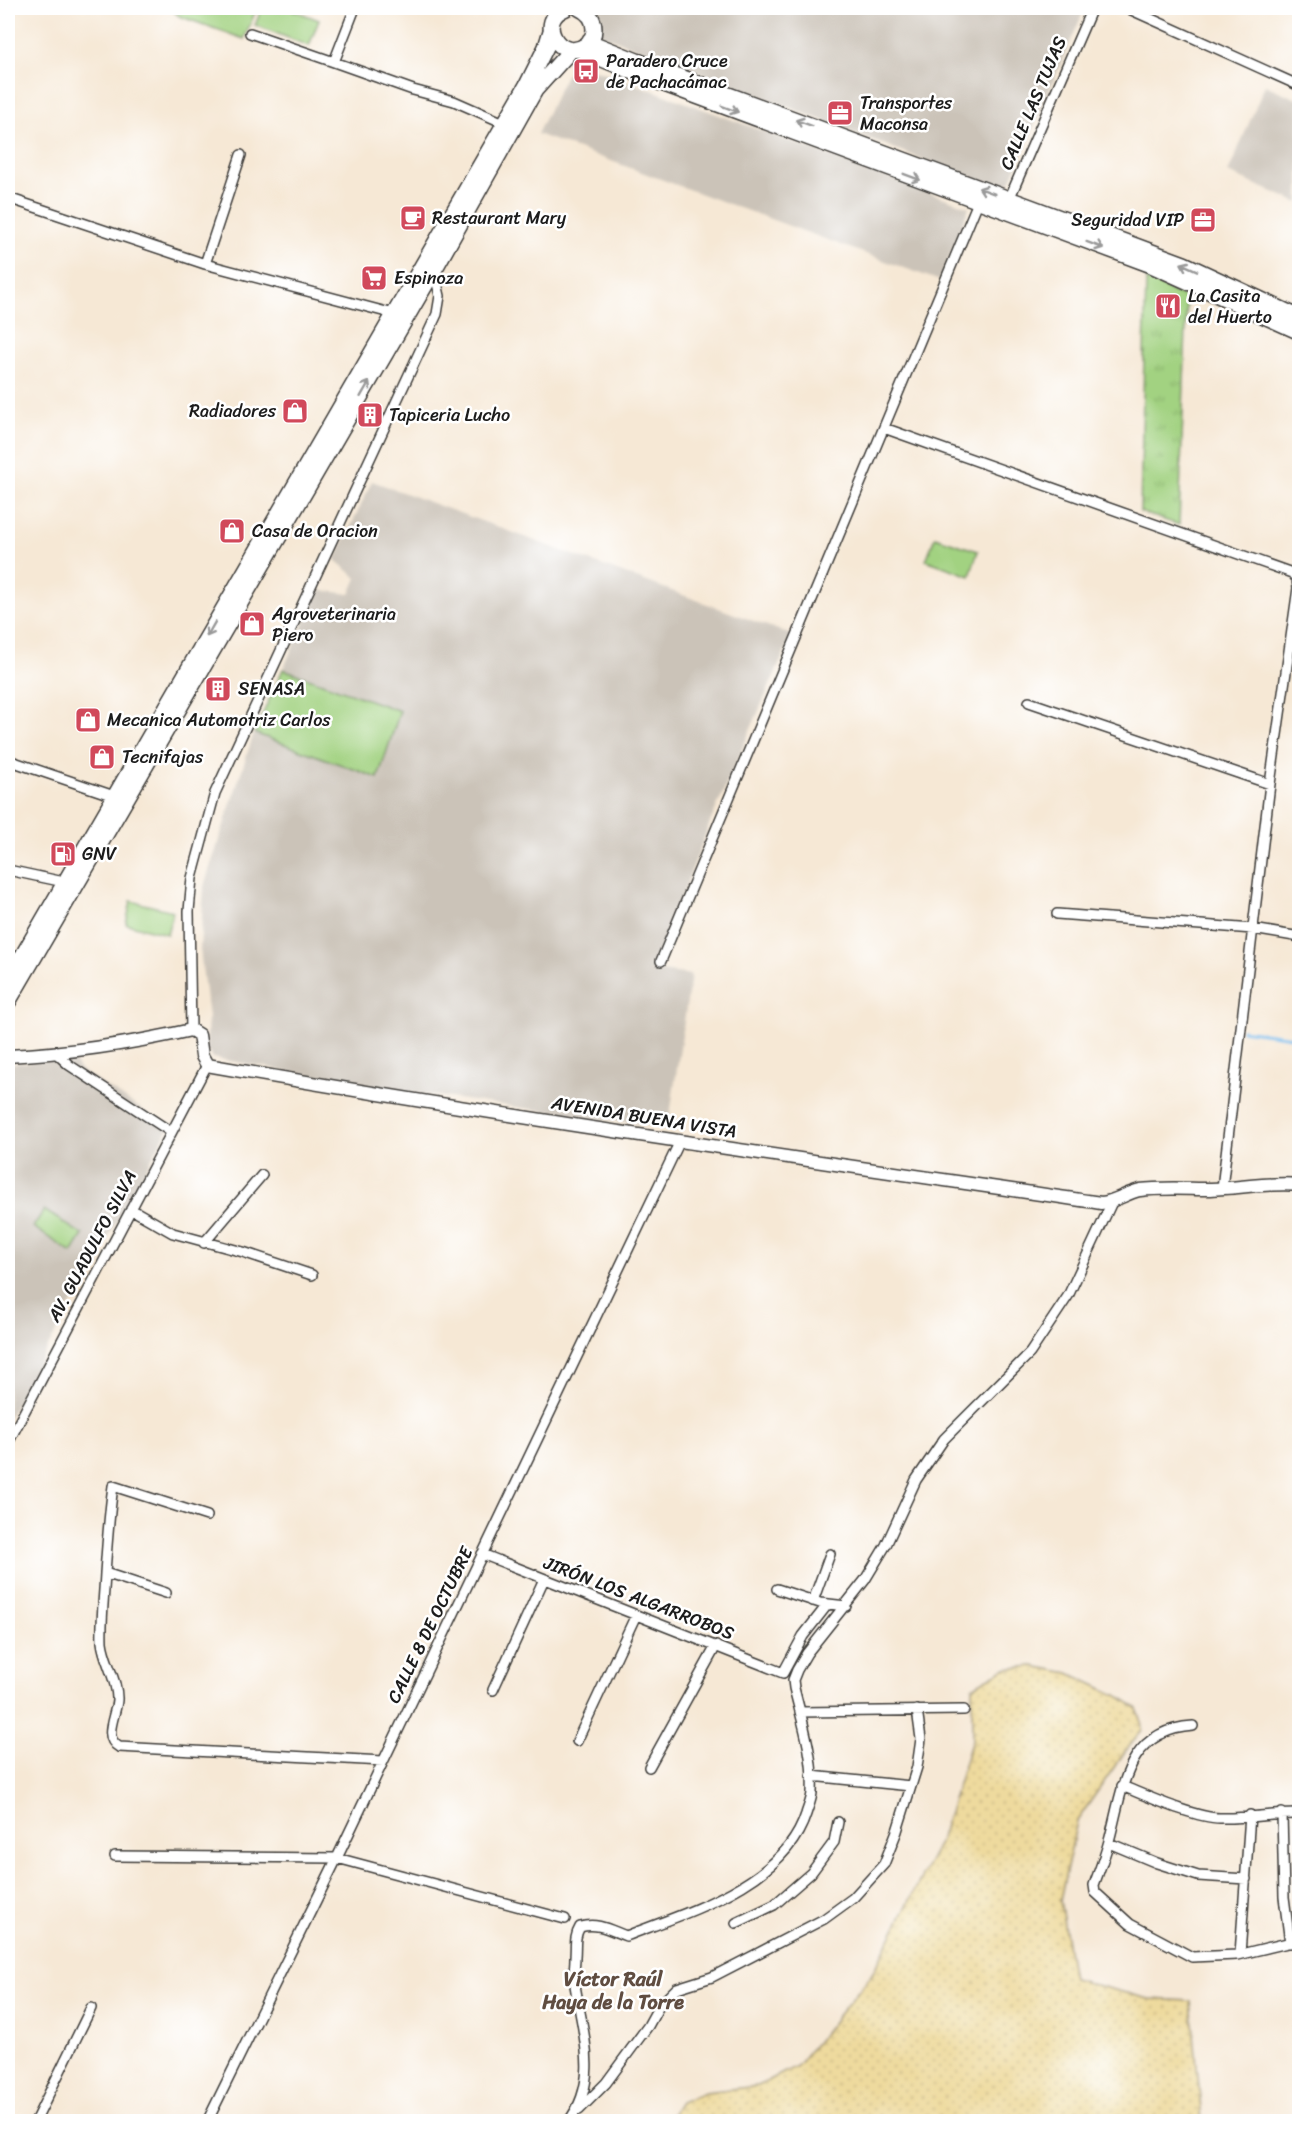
<svg xmlns="http://www.w3.org/2000/svg" width="1307" height="2129" viewBox="0 0 1307 2129" font-family="Sriracha,sans-serif">
  <style>
    .industrial { fill: #cbc3b8 }
    .sand { fill: url(#sand-dots); stroke: #857b5d; stroke-width: 1.5 }
    .park { fill: url(#park-tufts); stroke: #5f774e; stroke-width: 1.5 }
    .pitch { fill: #a2d281; stroke: #5f774e; stroke-width: 1.5 }
    .lines { fill: none; stroke-linecap: round; stroke-linejoin: round }
    .stream { stroke: #75bced; stroke-width: 3 }
    .minor-casing { stroke: #3d3b38; stroke-width: 12 }
    .tertiary-casing { stroke: #3d3b38; stroke-width: 15 }
    .primary-casing { stroke: #3d3b38; stroke-width: 18 }
    .minor { stroke: #fff; stroke-width: 9 }
    .tertiary { stroke: #fff; stroke-width: 12 }
    .primary { stroke: #fff; stroke-width: 15 }
    .oneway { stroke: #999 }
    .labels { text-anchor: middle; dominant-baseline: central; stroke-width: 5; stroke-linejoin: round; paint-order: stroke }
    .poi-label { font-size: 18px; fill: #1c1c1c; stroke: #fff; text-anchor: start }
    .street-label { font-size: 18px; fill: #1c1c1c; stroke: #fff }
    .neighbourhood-label { font-size: 20px; font-weight: bold; fill: #604d41; stroke: #fff }
  </style>
  <defs>
    <pattern id="sand-dots" width="8" height="8" patternUnits="userSpaceOnUse" patternTransform="scale(1.5)"><rect width="8" height="8" fill="#eeda9e"/><path d="M2 2h.1M6 6h.1" fill="none" stroke="#ccba88" stroke-width="1.8" stroke-linecap="round"/></pattern>
    <pattern id="park-tufts" width="24" height="20" patternUnits="userSpaceOnUse" patternTransform="scale(1.5)"><rect width="24" height="20" fill="#a2d281"/><path d="M3 7l-1-3M5 7V3M7 7l1-3M15 17l-1-3M17 17v-4M19 17l1-3" fill="none" stroke="#8bb46f"/></pattern>
  </defs>
  <rect width="100%" height="100%" fill="#fff"/>
  <filter id="ink" filterUnits="userSpaceOnUse"><feTurbulence type="fractalNoise" baseFrequency=".0167" numOctaves="2"/><feDisplacementMap in="SourceGraphic" scale="12" xChannelSelector="R" yChannelSelector="G"/><feConvolveMatrix kernelMatrix="1 2 1 2 8 2 1 2 1" color-interpolation-filters="sRGB"/></filter>
  <filter id="wash" filterUnits="userSpaceOnUse"><feTurbulence type="fractalNoise" baseFrequency=".008" numOctaves="4" result="noise"/><feDisplacementMap in="SourceGraphic" scale="24" xChannelSelector="R" yChannelSelector="G"/><feGaussianBlur stdDeviation="1.35" result="paint"/><feColorMatrix in="noise" values="0 0 0 0 0 0 0 0 0 0 0 0 0 0 0 0 0 1.4 0 .05"/><feComposite in="paint" operator="in"/></filter>
  <g filter="url(#wash)">
    <rect width="100%" height="100%" fill="#f6e8d5"/>
    <path class="industrial" d="M592 8H1085L1010 182 991 186 598 33Z
      M579 68 600 71 969 207 940 281 537 134 566 75Z
      M1265 85 1299 100V203L1228 173Z
      M372 481 792 635 711 820 653 970 691 975 668 1128 308 1078 271 1068 212 1058 206 1048 208 1017 200 949 204 886 254 733 378 778 400 711 283 669 319 590 350 594 357 578 335 560Z
      M72 1058 79 1069 169 1127 8 1419V1064Z"/>
    <path class="sand" d="M1033 1666 1069 1673 1124 1699 1137 1709 1141 1719 1142 1731 1124 1753 1077 1821 1060 1900 1073 1979 1149 1999 1191 2001 1202 2121H668L680 2102 705 2092 758 2086 797 2066 872 1974 940 1841 972 1740V1687L1004 1669Z"/>
    <path class="park" d="M1146 279 1187 298 1179 525 1140 512Z"/>
    <path class="pitch" d="M170 8H257L244 39 179 16Z
      M262 8H288L319 20 309 46 255 25Z
      M935 537 978 551 970 576 926 560Z
      M283 669 400 711 378 778 254 733Z
      M131 901 173 911 167 934 126 924Z
      M44 1210 83 1235 72 1253 33 1227Z"/>
    <g class="lines">
      <path class="stream" d="M1242 1030 1300 1038"/>
    </g>
  </g>
  <g filter="url(#ink)">
    <g class="lines">
      <defs>
        <path id="minor" d="M355 8 334 62 413 90 454 101 504 123
          M1127 8 1300 86
          M250 33 334 62
          M8 198 205 264 394 314
          M1007 204 1092 8
          M205 264 241 155
          M884 428 1292 573 1297 579 1298 588 1270 784 1222 1188
          M1029 702 1270 784
          M8 760 114 796
          M8 870 64 882
          M1057 914 1253 929 1300 937
          M661 961 978 202
          M191 1030 189 911 192 878 215 793 437 314 440 296 434 270
          M56 1053 69 1065 171 1132
          M131 1209 173 1233 243 1252 312 1275
          M204 1243 262 1175
          M8 1443 207 1065
          M207 1516 113 1486C109 1515 107 1544 105 1573 104 1596 101 1619 102 1642 104 1661 118 1681 117 1700 116 1716 102 1737 119 1747L383 1761
          M482 1554 783 1673 803 1636 828 1604
          M105 1573 166 1593
          M777 1589 820 1603 846 1606
          M813 1601 830 1554
          M493 1690 544 1579
          M800 1712 964 1710
          M1193 1726C1125 1730 1123 1790 1109 1841 1105 1856 1099 1871 1094 1885L1095 1892 1130 1924 1192 1957 1237 1955 1300 1940
          M577 1741 636 1615
          M649 1767 716 1646
          M811 1776 911 1786
          M1122 1786C1147 1796 1195 1818 1220 1818 1247 1819 1273 1813 1300 1814
          M1282 1813 1284 1897 1290 1943
          M1109 1843 1157 1863 1198 1876 1246 1879
          M115 1856 337 1858 565 1919
          M736 1923 774 1905 811 1873 834 1842 838 1822
          M1240 1954 1250 1815
          M579 2110 606 2083 648 2026 659 2006 677 1988 712 1977 824 1919 853 1898 884 1864 897 1831 917 1767 921 1739 917 1710
          M35 2122 91 2008
          M207 2122 337 1858 680 1141
          M568 2122C601 2080 582 2031 575 1985 573 1976 575 1966 575 1957 576 1945 574 1937 580 1927 598 1922 610 1930 626 1936 688 1912 784 1884 806 1814 808 1807 812 1799 812 1792 814 1757 802 1721 794 1688L793 1680 797 1670 807 1653 865 1580 886 1545 916 1480 944 1439 1030 1353 1068 1296 1112 1202"/>
        <path id="tertiary" d="M8 1056C70 1053 130 1044 191 1030L199 1035 202 1056 207 1065C503 1117 802 1159 1101 1203 1115 1202 1126 1193 1140 1190 1163 1187 1187 1189 1211 1189 1241 1188 1269 1182 1300 1185"/>
        <path id="primary" d="M566 8C534 20 560 64 586 45 591 41 594 35 594 29 594 19 588 12 579 8
          M590 40 597 45 637 61 1184 264 1300 318
          M578 49 651 79 1149 264 1300 332
          M8 981 527 85 546 47 551 31
          M8 1002 434 270 535 90 571 50"/>
      </defs>
      <use href="#minor" class="minor-casing"/>
      <use href="#tertiary" class="tertiary-casing"/>
      <use href="#primary" class="primary-casing"/>
      <use href="#minor" class="minor"/>
      <use href="#tertiary" class="tertiary"/>
      <use href="#primary" class="primary"/>
    </g>
    <defs><path id="oneway-shaft" d="M-6 0H5M1.5-3L5.5 0L1.5 3" fill="none" stroke-width="1.6" stroke-linecap="round" stroke-linejoin="round" transform="scale(1.5)"/></defs>
    <g class="oneway">
      <use href="#oneway-shaft" transform="translate(730 109) rotate(21)"/>
      <use href="#oneway-shaft" transform="translate(804 123) rotate(-160)"/>
      <use href="#oneway-shaft" transform="translate(912 177) rotate(21)"/>
      <use href="#oneway-shaft" transform="translate(987 191) rotate(-160)"/>
      <use href="#oneway-shaft" transform="translate(1095 245) rotate(20)"/>
      <use href="#oneway-shaft" transform="translate(1189 267) rotate(-156)"/>
      <use href="#oneway-shaft" transform="translate(365 389) rotate(-60)"/>
      <use href="#oneway-shaft" transform="translate(211 629) rotate(120)"/>
    </g>
  </g>
  <defs>
    <symbol id="bus-square" viewBox="-11 -11 22 22"><rect x="-9" y="-9" width="18" height="18" rx="4" fill="#d1495b" stroke="#fff"/><path d="M-5-6H5V4H4V6H2V4H-2V6H-4V4H-5ZM-3.5-4V0h7V-4ZM-3.5 1.2v1.5H-2V1.2ZM2 1.2v1.5H3.5V1.2Z" fill="#fff"/></symbol>
    <symbol id="office-square" viewBox="-11 -11 22 22"><rect x="-9" y="-9" width="18" height="18" rx="4" fill="#d1495b" stroke="#fff"/><path d="M-6-3h4V-5.5h4V-3h4V5H-6ZM-1-4.5V-3h2v-1.5ZM-6 0V1H6V0Z" fill="#fff"/></symbol>
    <symbol id="cafe-square" viewBox="-11 -11 22 22"><rect x="-9" y="-9" width="18" height="18" rx="4" fill="#d1495b" stroke="#fff"/><path d="M-5.5-4.5H6V0H3Q3 3.5 0 3.5H-2.5Q-5.5 3.5-5.5 0ZM3-3.2v2h1.7v-2ZM-6 4.5H4V6H-6Z" fill="#fff"/></symbol>
    <symbol id="supermarket-square" viewBox="-11 -11 22 22"><rect x="-9" y="-9" width="18" height="18" rx="4" fill="#d1495b" stroke="#fff"/><path d="M-6-5.5h2.5l.6 2H6L4.5 2H-2.5L-4.4-4H-6ZM-1.5 3.2a1.3 1.3 0 1 0 .1 0ZM3 3.2a1.3 1.3 0 1 0 .1 0Z" fill="#fff"/></symbol>
    <symbol id="restaurant-square" viewBox="-11 -11 22 22"><rect x="-9" y="-9" width="18" height="18" rx="4" fill="#d1495b" stroke="#fff"/><path d="M-5-6h1v4h1v-4h1v4h1v-4h1v5L-1.5 .5V6h-2V.5L-5-1ZM5-6V6H3V1.5H1.5Q1.5-4 5-6Z" fill="#fff"/></symbol>
    <symbol id="shop-square" viewBox="-11 -11 22 22"><rect x="-9" y="-9" width="18" height="18" rx="4" fill="#d1495b" stroke="#fff"/><path d="M-5-2.5h2.3a2.7 3.5 0 0 1 5.4 0H5L5.5 6h-11ZM-1.5-2.5h3a1.5 2.3 0 0 0-3 0Z" fill="#fff"/></symbol>
    <symbol id="building-square" viewBox="-11 -11 22 22"><rect x="-9" y="-9" width="18" height="18" rx="4" fill="#d1495b" stroke="#fff"/><path d="M-4-6H4V6H1V3H-1V6H-4ZM-2.5-4.3h1.7v1.8h-1.7ZM.8-4.3h1.7v1.8H.8ZM-2.5-1h1.7V.8h-1.7ZM.8-1h1.7V.8H.8Z" fill="#fff"/></symbol>
    <symbol id="fuel-square" viewBox="-11 -11 22 22"><rect x="-9" y="-9" width="18" height="18" rx="4" fill="#d1495b" stroke="#fff"/><path d="M-5.5-6h7V0h2V4h1.3V-2.5L3-4.5l.8-.8L6-3V5H2.5V1h-1V6h-7ZM-4.2-4.7v3.2H.2V-4.7Z" fill="#fff"/></symbol>
  </defs>
  <g fill-rule="evenodd">
    <use href="#bus-square" x="571" y="56" width="30" height="30"/>
    <use href="#office-square" x="825" y="98" width="30" height="30"/>
    <use href="#cafe-square" x="398" y="203" width="30" height="30"/>
    <use href="#office-square" x="1188" y="205" width="30" height="30"/>
    <use href="#supermarket-square" x="359" y="263" width="30" height="30"/>
    <use href="#restaurant-square" x="1153" y="291" width="30" height="30"/>
    <use href="#shop-square" x="280" y="396" width="30" height="30"/>
    <use href="#building-square" x="355" y="400" width="30" height="30"/>
    <use href="#shop-square" x="217" y="516" width="30" height="30"/>
    <use href="#shop-square" x="237" y="609" width="30" height="30"/>
    <use href="#building-square" x="203" y="674" width="30" height="30"/>
    <use href="#shop-square" x="73" y="705" width="30" height="30"/>
    <use href="#shop-square" x="87" y="742" width="30" height="30"/>
    <use href="#fuel-square" x="48" y="839" width="30" height="30"/>
  </g>
  <g class="labels">
    <g class="poi-label">
      <text x="606" y="61">Paradero Cruce<tspan x="606" dy="21">de Pachacámac</tspan></text>
      <text x="860" y="103">Transportes<tspan x="860" dy="21">Maconsa</tspan></text>
      <text x="432" y="218">Restaurant Mary</text>
      <text x="1184" y="220" text-anchor="end">Seguridad VIP</text>
      <text x="394" y="278">Espinoza</text>
      <text x="1188" y="296">La Casita<tspan x="1188" dy="21">del Huerto</tspan></text>
      <text x="276" y="411" text-anchor="end">Radiadores</text>
      <text x="389" y="415">Tapiceria Lucho</text>
      <text x="252" y="531">Casa de Oracion</text>
      <text x="272" y="614">Agroveterinaria<tspan x="272" dy="21">Piero</tspan></text>
      <text x="238" y="689">SENASA</text>
      <text x="107" y="720">Mecanica Automotriz Carlos</text>
      <text x="122" y="757">Tecnifajas</text>
      <text x="82" y="854">GNV</text>
    </g>
    <g class="street-label">
      <text transform="translate(1033 103) rotate(-67)">CALLE LAS TUJAS</text>
      <text transform="translate(644 1117) rotate(9)">AVENIDA BUENA VISTA</text>
      <text transform="translate(92 1246) rotate(-62)">AV. GUADULFO SILVA</text>
      <text transform="translate(639 1598) rotate(21)">JIRÓN LOS ALGARROBOS</text>
      <text transform="translate(430 1625) rotate(-64)">CALLE 8 DE OCTUBRE</text>
    </g>
    <g class="neighbourhood-label">
      <text x="613" y="1979">Víctor Raúl<tspan x="613" dy="23">Haya de la Torre</tspan></text>
    </g>
  </g>
  <rect width="1307" height="2129" fill="none" stroke="#fff" stroke-width="30"/>
</svg>
